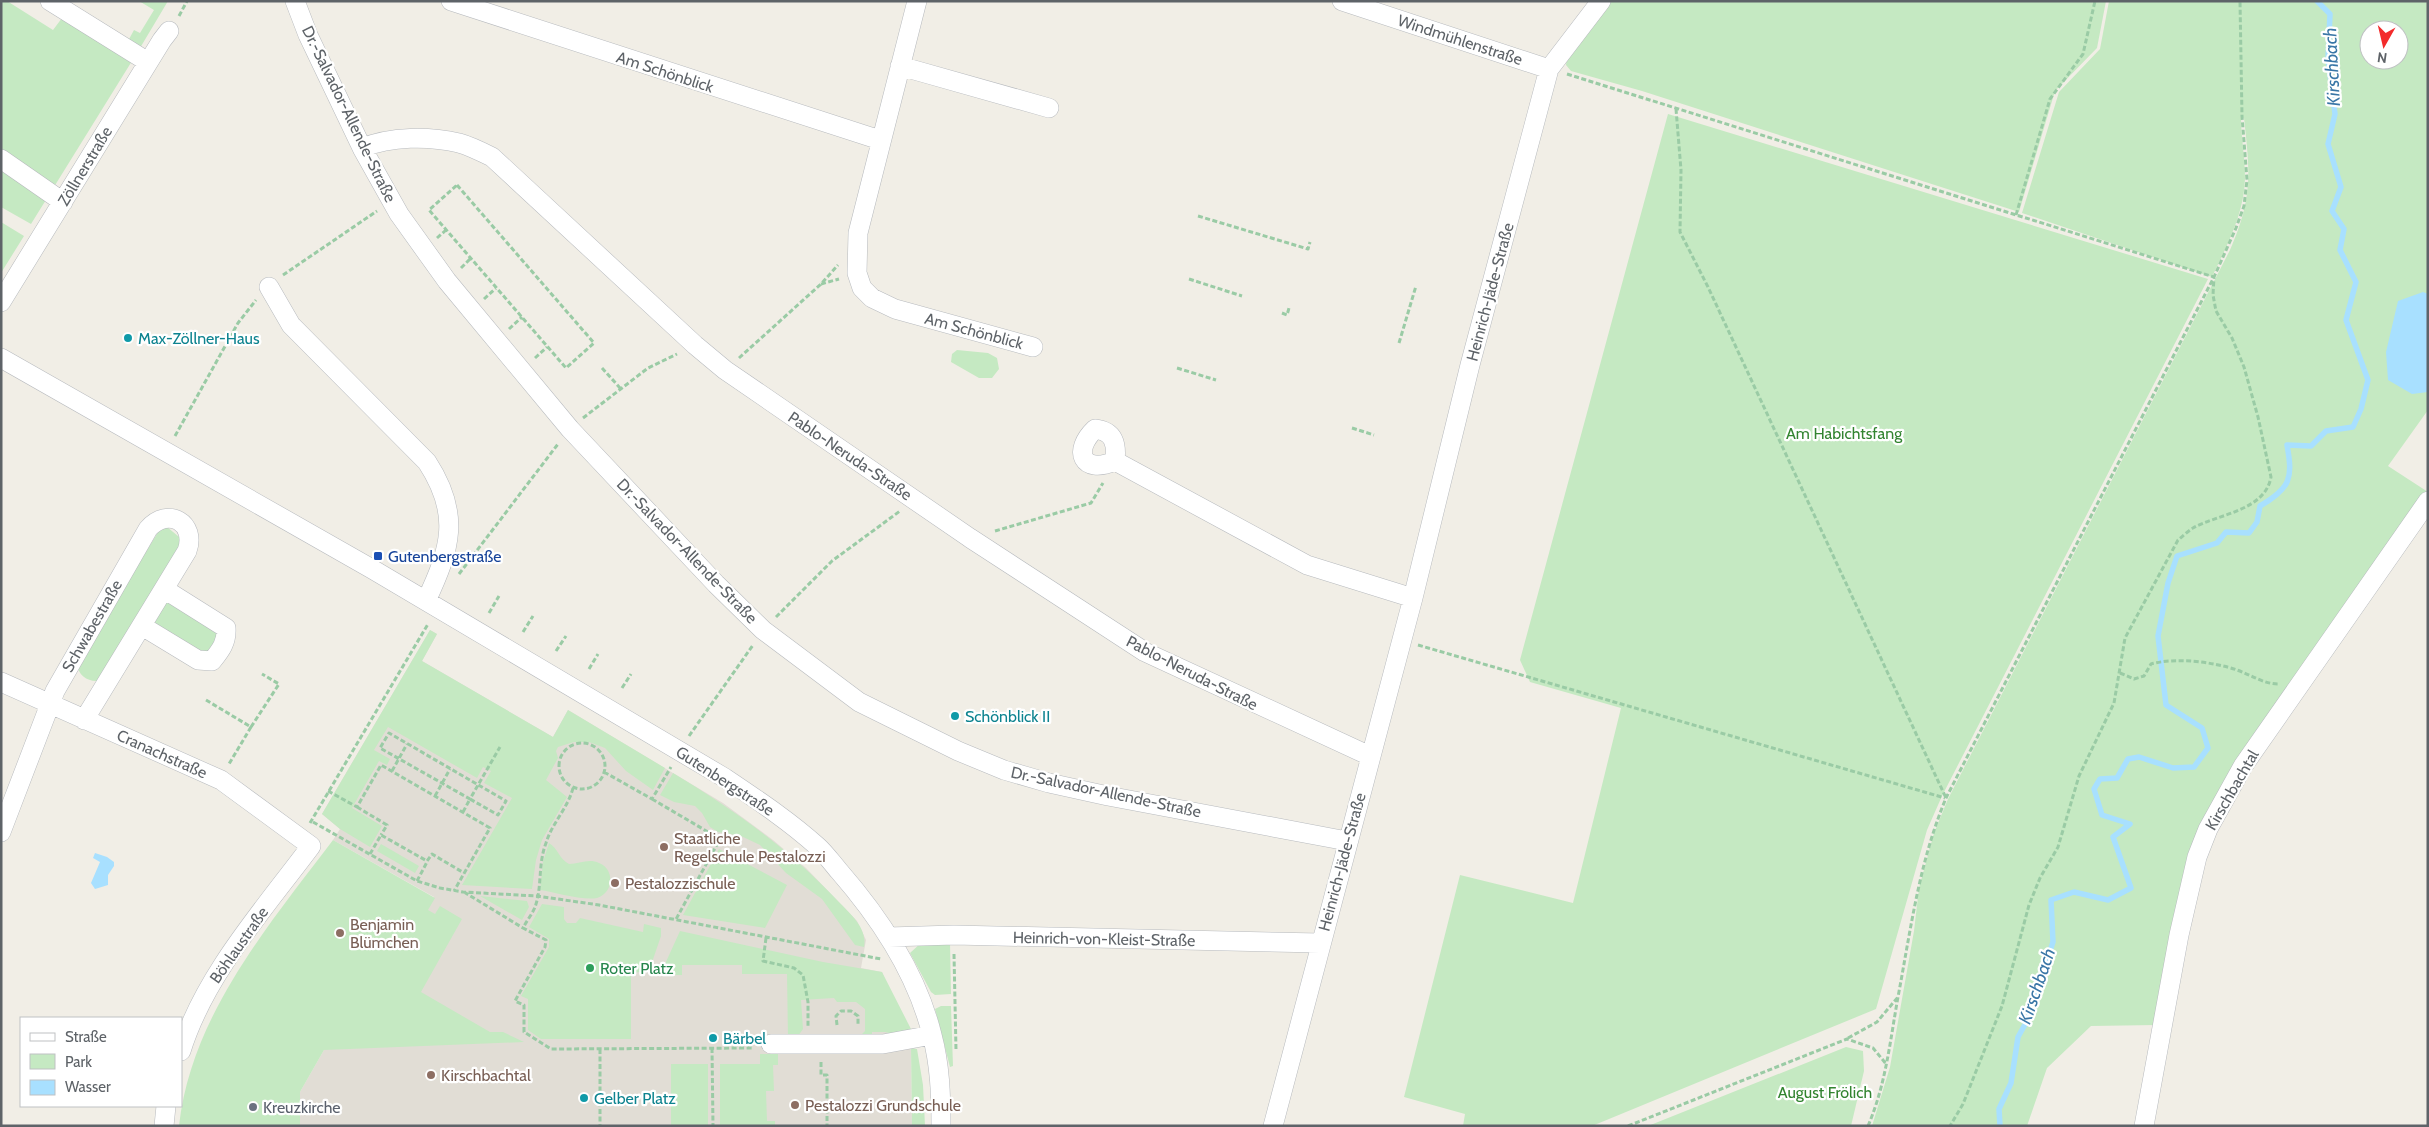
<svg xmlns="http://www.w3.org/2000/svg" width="2429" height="1127" viewBox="0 0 2429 1127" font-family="Cabin,sans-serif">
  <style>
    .education { fill: #e1ddd5 }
    .green { fill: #c5e9c2; fill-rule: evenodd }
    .water { fill: #a8e0ff }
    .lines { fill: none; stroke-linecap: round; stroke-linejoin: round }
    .stream { stroke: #a8e0ff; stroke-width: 5.5 }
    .minor-casing { stroke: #b7babe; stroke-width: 20 }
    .path { stroke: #9acba5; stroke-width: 3; stroke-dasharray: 5 2.5; stroke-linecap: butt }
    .minor { stroke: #fff; stroke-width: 19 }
    .culture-dot { fill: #0f9aa8; stroke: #fff; stroke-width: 2 }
    .transit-dot { fill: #1a4fb4; stroke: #fff; stroke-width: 2 }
    .education-dot { fill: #8d6e63; stroke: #fff; stroke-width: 2 }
    .leisure-dot { fill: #2e9e5b; stroke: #fff; stroke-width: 2 }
    .worship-dot { fill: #6b7280; stroke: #fff; stroke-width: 2 }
    .labels { text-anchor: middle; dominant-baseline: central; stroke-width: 4.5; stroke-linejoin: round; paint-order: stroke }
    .street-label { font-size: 16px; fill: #5e6368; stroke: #fff }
    .culture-label { font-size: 16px; fill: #0d838f; stroke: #fff; text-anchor: start }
    .park-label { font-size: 16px; fill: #328430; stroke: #fff }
    .transit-label { font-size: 16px; fill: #164399; stroke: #fff; text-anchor: start }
    .education-label { font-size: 16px; fill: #785e54; stroke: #fff; text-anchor: start }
    .leisure-label { font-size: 16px; fill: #27864d; stroke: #fff; text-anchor: start }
    .worship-label { font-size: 16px; fill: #5b616d; stroke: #fff; text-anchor: start }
    .water-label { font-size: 18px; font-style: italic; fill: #3976a6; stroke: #fff }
  </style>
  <rect width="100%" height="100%" fill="#f1eee6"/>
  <path class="education" d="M430 630 437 634 422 661 553 737 568 710 723 803 773 840 806 868 857 921 866 940 861 968 882 972 911 1048 912 1126H300V1092L324 1050 427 910 434 897 333 840 340 829 322 814Z"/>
  <path class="green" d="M1 1H7L53 30 62 18 132 61 31 224 1 207Z
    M139 1H168L140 48 128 41 134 30 140 33 154 10Z
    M1610 1H2106L2097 48 2055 91 2019 212 1642 91 1571 71 1566 65 1567 57Z
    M2109 1H2428V410L2388 466 2428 492V507L2246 770 2210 833 2156 1025 2091 1026 2047 1068 2027 1126H1872L1890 1067 1914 931 1919 888 1934 833 1948 799 2230 250C2253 198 2250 173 2244 118L2241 117C2241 137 2245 158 2245 179 2244 214 2227 245 2212 277L2022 213 2059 92 2100 49ZM2369 30H2399V60H2369Z
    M1668 114 2208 279 1942 796 1927 830 1876 1009 1592 1126H1463L1465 1114 1404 1097 1460 875 1573 903 1621 708 1530 682 1520 660Z
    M1 222 24 236 1 273Z
    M957 350 988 353 997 358 999 369 992 378H979L951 362 952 354Z
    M167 527 184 541 98 681C87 682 76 674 78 662L160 529Z
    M169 598 218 632V640L205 654 151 627Z
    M430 630 437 634 422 661 553 737 568 710 665 768 653 790 626 771 605 748 589 742H574L558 747 556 751 558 758 546 780 567 797 542 840 536 860 532 889 462 885 512 798 484 783 491 771 483 767 477 778 388 727 374 750 390 759 387 765 379 761 352 808 382 826 370 847 340 829 322 814Z
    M673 773C733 809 788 848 836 899 848 912 868 927 864 947L855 945 822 899 786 873 760 845 741 836 718 832 710 827 702 813 695 806 674 802 660 795Z
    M333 840 435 898 428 910 435 914 440 906 462 919 421 992 490 1032H503L524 1042 324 1050 300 1092V1126H179C191 1016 268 926 333 840Z
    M549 843C558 848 559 859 569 864 579 864 589 858 599 863 615 869 614 893 597 898 583 901 554 892 540 890L543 862Z
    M381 844 419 866 415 873 377 851Z
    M719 849 787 885 765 928 683 915Z
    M480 896 527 901 529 907 522 920Z
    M542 904 564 907V919L567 923H576L580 918 643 932 644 924 661 928V936L649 971 631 973V1039H541L528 1030V999L521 996 549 947V939L529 927Z
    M680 931 823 962 882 972 912 1031 904 1037 885 1032H872V1039L860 1036 865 1031V1009L856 1002H837L834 998 801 1000 803 1029 798 1036 788 1038 787 974H742V965H682V975H660Z
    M922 942H950L951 994 935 995 931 992 910 953Z
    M941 1006H951L953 1066 950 1067 935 1009Z
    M1846 1047 1863 1051 1864 1071 1851 1126H1648Z
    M911 1048 917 1049 923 1085 925 1126H912Z
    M778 1051V1065H773L774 1091H766L767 1121H775V1126H720V1064H760V1054H774Z
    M671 1064H708V1126H671Z"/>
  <path class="water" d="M2423 292 2428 294V392L2412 394 2388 380 2386 352 2398 301Z
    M95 853 107 857 114 862V866L108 875V885L95 889 91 883 100 862 93 858Z"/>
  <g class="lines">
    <path class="stream" d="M2000 1126 1999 1109 2011 1083 2018 1037 2027 1021 2053 942 2051 900 2074 892 2108 900 2131 888 2113 837 2130 824 2102 815 2094 789 2100 779 2117 778 2128 759 2139 757 2173 768 2194 767 2208 748 2202 728 2166 705 2158 636 2168 583 2177 556 2217 543 2226 532 2249 533 2257 522 2260 506C2291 488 2293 478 2287 445L2311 446 2326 431 2353 427 2361 409 2368 380 2346 320 2356 282 2340 250 2344 229 2332 211 2341 187 2328 144 2335 114 2328 59 2330 14 2317 1"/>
    <defs>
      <path id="minor" d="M50 1 148 62
        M295 1 308 35 362 148 399 214 447 281 570 429 716 584 763 630 859 702 958 751 1004 770 1049 783 1108 796 1347 841
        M451 1 880 140
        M917 1 858 233 857 273 862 288 872 298 895 309 1033 347
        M1342 1 1549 69
        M900 66 1049 108
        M362 148C391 136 429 136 459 143 470 146 482 152 492 157L695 345 725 370 970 538 1145 652 1370 756
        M1 159 63 202
        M269 287 291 325 427 462C461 514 451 548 426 601
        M1 302 162 40 169 31
        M1 358 372 569 725 778C756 799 788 820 817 846 825 853 832 863 839 871 880 918 917 974 932 1035 940 1065 941 1095 941 1126
        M1095 429C1114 431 1117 444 1115 461 1082 475 1072 451 1095 429Z
        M1115 461 1307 565 1413 598
        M142 626 198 660 212 661C221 650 227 642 226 628L164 589
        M1 682 221 780 311 846C264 909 204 976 181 1051
        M1 832 55 691 148 529C168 506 197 523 187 551L84 720
        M889 937 954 935 1320 943
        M771 1044H883L932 1035
        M164 1126 166 1106
        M1273 1126 1413 598 1470 365 1549 69 1601 1
        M2144 1126 2179 935 2197 857 2208 829 2243 766 2428 501"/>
    </defs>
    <use href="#minor" class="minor-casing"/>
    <path class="path" d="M179 16 187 1
      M1567 74 2214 277 2213 295 2216 311 2232 338 2244 367 2258 417 2271 477C2265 511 2218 514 2193 528 2188 531 2183 536 2178 540L2125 638 2114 703 2079 776 2058 847 2040 878 2029 905 2002 1006 1963 1104 1950 1126
      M1676 109 1681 170 1680 232 1708 287 1946 798
      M457 185 594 343 566 368 429 210Z
      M2016 215 2050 99 2083 54 2095 1
      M1198 216 1308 249 1310 242
      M437 238 446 230
      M461 268 471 258
      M283 275 377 211
      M1189 279 1242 296
      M821 284 839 279
      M484 299 496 288
      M1282 313 1287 315 1289 308
      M509 329 522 317
      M1399 343 1416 286
      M535 358 547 347
      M739 358 821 284 838 265
      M602 368 621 389
      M1177 368 1216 380
      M583 418 648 368 677 354
      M1352 428 1374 435
      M175 436 238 323 256 300
      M995 531 1091 503 1103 483
      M459 574 558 444
      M489 613 499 596
      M776 617 832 561 900 511
      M523 632 533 616
      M1418 645 1945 798
      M556 651 566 636
      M589 669 598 654
      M2120 673 2134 679 2144 676 2151 664C2176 657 2214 662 2237 670 2251 675 2264 684 2278 684
      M622 688 631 674
      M206 700 251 727 229 764
      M251 727 279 684 262 674
      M689 736 753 645
      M559 766a23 23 0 1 1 46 0a23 23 0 1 1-46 0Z
      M392 771 407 744
      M604 772 652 799 671 767
      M573 788C568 808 552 823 546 843 538 864 542 885 536 904 534 912 527 920 523 928L546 940 545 947 515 1001 524 1005V1032L551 1049 754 1048
      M328 791 357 807 381 765 490 828 454 891
      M435 796 450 769
      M652 799 720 839 675 921
      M357 807 387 825 381 835
      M463 812 470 799 498 815 506 801 389 733 380 748 470 799 500 747
      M313 822 417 881 440 888 463 892 537 896 599 905 881 959
      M310 823 428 624
      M370 854 381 835 427 861 432 854 464 873
      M417 881 427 862
      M464 892 523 928
      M766 938 763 961 794 968 803 975 808 1002V1027
      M954 954 956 1050
      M837 1025 836 1016 841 1011H851L858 1016V1026
      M1848 1038 1877 1022 1898 997
      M712 1048 713 1126
      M600 1049V1126
      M821 1062V1075H827V1126
      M1628 1126 1847 1039 1873 1048 1887 1065
      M1868 1126C1886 1084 1890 1041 1898 997 1911 928 1919 863 1946 798L2214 277 2236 228 2244 206 2247 180 2242 116 2240 1"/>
    <use href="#minor" class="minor"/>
  </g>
  <g class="culture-dot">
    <circle cx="128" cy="338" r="5"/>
    <circle cx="955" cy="716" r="5"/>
    <circle cx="713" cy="1038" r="5"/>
    <circle cx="584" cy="1098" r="5"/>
  </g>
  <rect class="transit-dot" x="373" y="551" width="10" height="10" rx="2.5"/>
  <g class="education-dot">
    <circle cx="664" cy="847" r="5"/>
    <circle cx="615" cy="883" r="5"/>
    <circle cx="340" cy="933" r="5"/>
    <circle cx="431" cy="1075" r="5"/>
    <circle cx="795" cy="1105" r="5"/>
  </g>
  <circle class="leisure-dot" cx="590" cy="968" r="5"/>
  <circle class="worship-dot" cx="253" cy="1107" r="5"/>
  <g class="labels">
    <g class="street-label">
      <text transform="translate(1460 40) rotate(18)">Windmühlenstraße</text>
      <text transform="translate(665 72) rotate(18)">Am Schönblick</text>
      <text transform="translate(349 114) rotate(64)">Dr.-Salvador-Allende-Straße</text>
      <text transform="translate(85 166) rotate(-59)">Zöllnerstraße</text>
      <text transform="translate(1490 292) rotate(-75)">Heinrich-Jäde-Straße</text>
      <text transform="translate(974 331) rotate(15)">Am Schönblick</text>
      <text transform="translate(850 456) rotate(34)">Pablo-Neruda-Straße</text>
      <text transform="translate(687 551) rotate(46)">Dr.-Salvador-Allende-Straße</text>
      <text transform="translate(92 626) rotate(-60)">Schwabestraße</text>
      <text transform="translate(1192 673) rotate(27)">Pablo-Neruda-Straße</text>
      <text transform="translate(162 754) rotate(24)">Cranachstraße</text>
      <text transform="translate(725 781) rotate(33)">Gutenbergstraße</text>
      <text transform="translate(2232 790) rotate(-60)">Kirschbachtal</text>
      <text transform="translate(1106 792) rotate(12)">Dr.-Salvador-Allende-Straße</text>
      <text transform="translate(1342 862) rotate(-75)">Heinrich-Jäde-Straße</text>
      <text transform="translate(1104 939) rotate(1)">Heinrich-von-Kleist-Straße</text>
      <text transform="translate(239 945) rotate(-55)">Böhlaustraße</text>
    </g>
    <g class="culture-label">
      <text x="138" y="338">Max-Zöllner-Haus</text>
      <text x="965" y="716">Schönblick II</text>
      <text x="723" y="1038">Bärbel</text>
      <text x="594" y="1098">Gelber Platz</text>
    </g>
    <g class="park-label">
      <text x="1844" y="433">Am Habichtsfang</text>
      <text x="1825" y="1092">August Frölich</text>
    </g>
    <g class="transit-label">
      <text x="388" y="556">Gutenbergstraße</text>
    </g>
    <g class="education-label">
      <text x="674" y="838">Staatliche<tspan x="674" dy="18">Regelschule Pestalozzi</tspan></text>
      <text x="625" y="883">Pestalozzischule</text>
      <text x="350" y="924">Benjamin<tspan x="350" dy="18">Blümchen</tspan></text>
      <text x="441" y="1075">Kirschbachtal</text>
      <text x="805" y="1105">Pestalozzi Grundschule</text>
    </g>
    <g class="leisure-label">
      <text x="600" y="968">Roter Platz</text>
    </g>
    <g class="worship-label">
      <text x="263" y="1107">Kreuzkirche</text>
    </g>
    <g class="water-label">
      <text transform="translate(2332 67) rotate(-93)">Kirschbach</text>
      <text transform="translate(2037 986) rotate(-71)">Kirschbach</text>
    </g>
  </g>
  <rect width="2429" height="1127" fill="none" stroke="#5e6368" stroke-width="5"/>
  <rect x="20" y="1017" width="162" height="90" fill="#ffffff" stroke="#bfc1c3"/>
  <rect x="30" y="1033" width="25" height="8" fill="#ffffff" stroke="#bfc1c3"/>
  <text x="65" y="1042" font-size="15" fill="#5e6368">Straße</text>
  <rect x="30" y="1054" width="25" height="15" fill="#c5e9c2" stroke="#bfc1c3"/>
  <text x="65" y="1067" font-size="15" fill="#5e6368">Park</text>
  <rect x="30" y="1080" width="25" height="15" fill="#a8e0ff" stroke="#bfc1c3"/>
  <text x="65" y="1092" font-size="15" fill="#5e6368">Wasser</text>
  <g transform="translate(2384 45) rotate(188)"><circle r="24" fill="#ffffff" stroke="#bfc1c3"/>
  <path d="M0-4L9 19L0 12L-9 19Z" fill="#f32b2b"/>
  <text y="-8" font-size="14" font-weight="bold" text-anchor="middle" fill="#5e6368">N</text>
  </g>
</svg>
